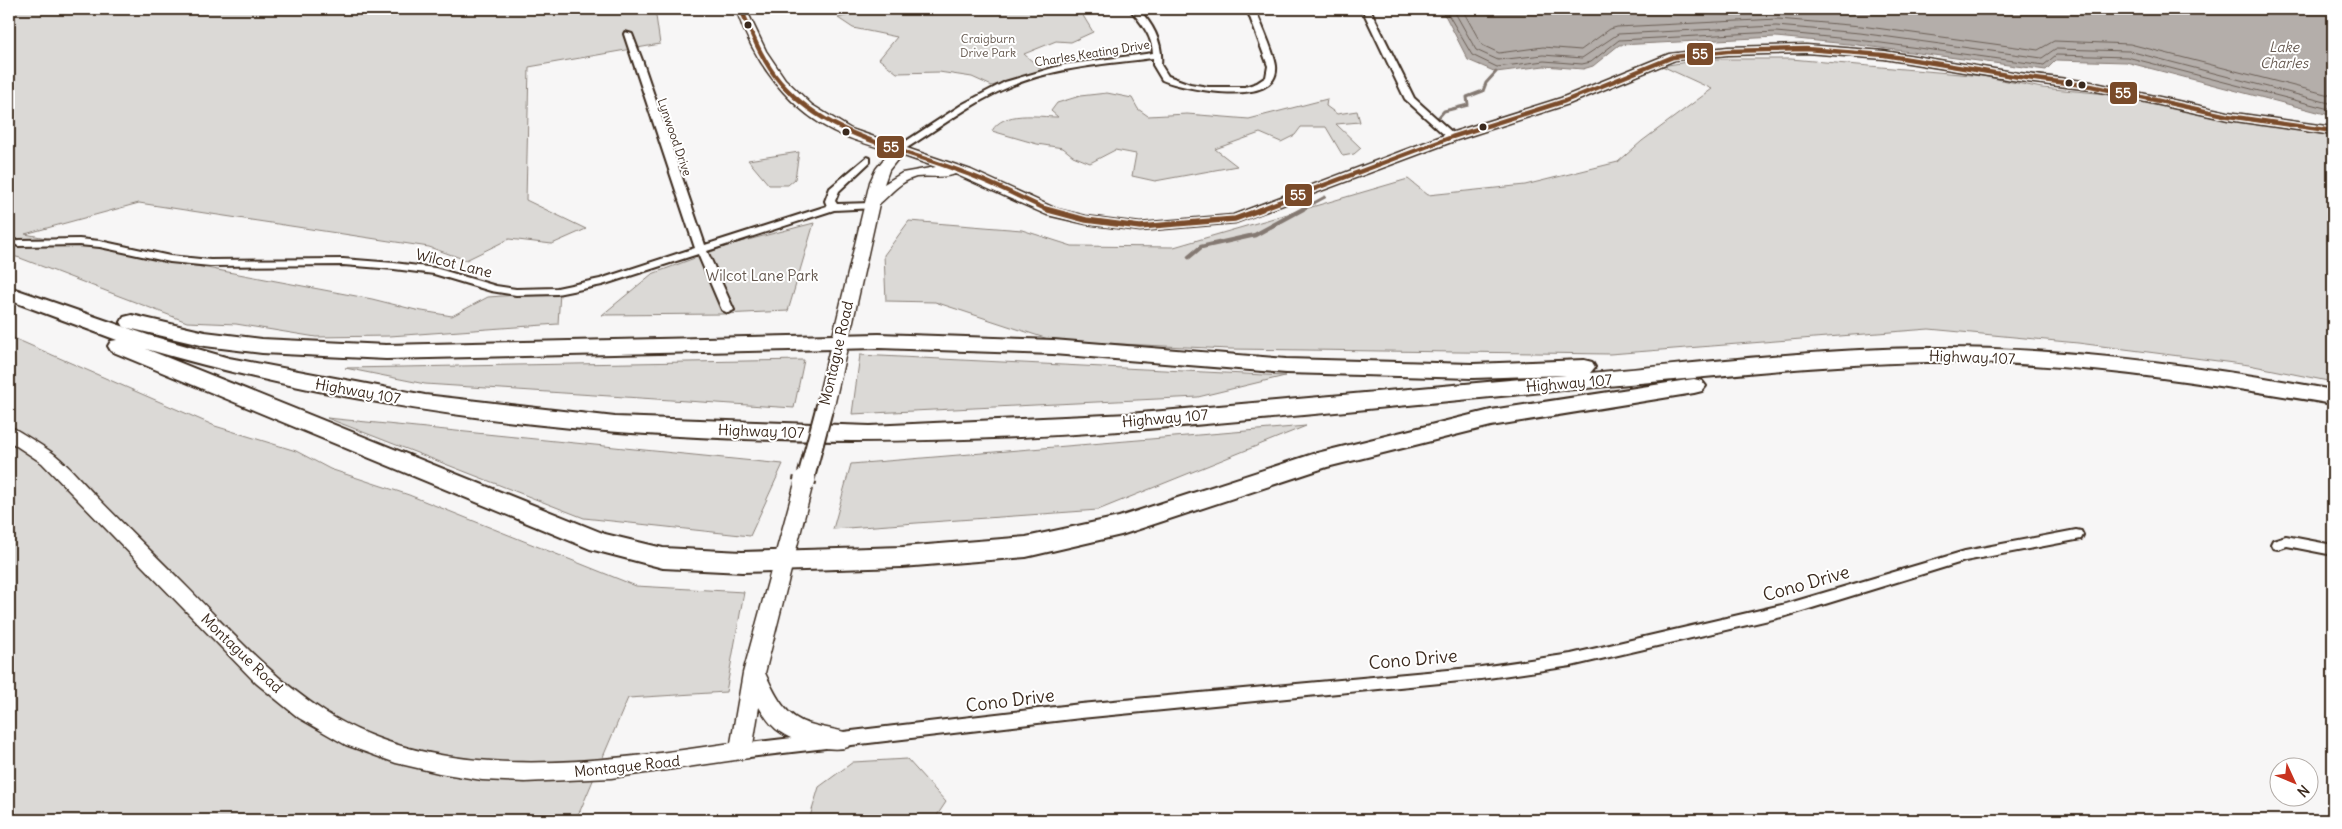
<svg xmlns="http://www.w3.org/2000/svg" width="2342" height="829" viewBox="0 0 2342 829" font-family="Delius,sans-serif">
  <style>
    .green { fill: #dbd9d6; stroke: #8b827a }
    .water { fill: #b4aeaa; stroke: #847972 }
    .lines { fill: none; stroke-linecap: round; stroke-linejoin: round }
    .shore { stroke: #6b5f56; stroke-width: 1 }
    .stream-far1 { stroke: #847972; stroke-width: 3 }
    .stream { stroke: #847972; stroke-width: 4.5 }
    .street-casing { stroke: #3b2a1e; stroke-width: 4 }
    .secondary-casing { stroke: #3b2a1e; stroke-width: 3 }
    .highway-casing { stroke: #3b2a1e; stroke-width: 4 }
    .street { fill: #fff; fill-rule: evenodd }
    .secondary { fill: #fff; fill-rule: evenodd }
    .highway { fill: #fff; fill-rule: evenodd }
    .secondary-bridge-far1-casing { stroke: #3b2a1e; stroke-width: 20; stroke-linecap: butt }
    .secondary-bridge-casing { stroke: #3b2a1e; stroke-width: 25; stroke-linecap: butt }
    .secondary-bridge-far1 { stroke: #fff; stroke-width: 16 }
    .secondary-bridge { stroke: #fff; stroke-width: 21 }
    .bus-1-far1-casing { stroke: #fff; stroke-width: 7 }
    .bus-1-casing { stroke: #fff; stroke-width: 9 }
    .bus-1-far1 { stroke: #7a4b2a; stroke-width: 4.5 }
    .bus-1 { stroke: #7a4b2a; stroke-width: 5.5 }
    .bus-dot { fill: #3b2a1e; stroke: #fff; stroke-width: 2 }
    .labels { text-anchor: middle; dominant-baseline: central; stroke-width: 4; stroke-linejoin: round; paint-order: stroke }
    .far-park-label { font-size: 12px; fill: #63564c; stroke: #fff }
    .far-street-label { font-size: 12px; fill: #3b2a1e; stroke: #fff }
    .far-water-label { font-size: 14px; font-style: italic; fill: #65584f; stroke: #fff }
    .street-label { font-size: 15px; fill: #3b2a1e; stroke: #fff }
    .park-label { font-size: 15px; fill: #63564c; stroke: #fff }
    .near-street-label { font-size: 18px; fill: #3b2a1e; stroke: #fff }
    .line-badge { stroke: #fff; stroke-width: 2 }
    .badge-label { font-size: 14px; text-anchor: middle; font-weight: bold; fill: #fff }
  </style>
  <rect width="100%" height="100%" fill="#f7f6f6"/>
  <filter id="ink" filterUnits="userSpaceOnUse"><feTurbulence type="fractalNoise" baseFrequency=".02" numOctaves="2"/><feDisplacementMap in="SourceGraphic" scale="10" xChannelSelector="R" yChannelSelector="G"/><feConvolveMatrix kernelMatrix="1 2 1 2 8 2 1 2 1" color-interpolation-filters="sRGB"/></filter>
  <g filter="url(#ink)">
    <path class="green" d="M9 9H655L660 44 529 67 526 200 586 229 552 244 509 239 466 260 429 247 139 203 25 234 372 299 416 310 452 316 488 297 560 292 558 324 390 336 316 337 236 324 187 322 20 258 9 255Z
      M872 9H1079L1093 32 1071 42 1056 41 1024 54 1042 70 992 86 972 77 939 72 897 73 879 59 897 37 853 28 838 18Z
      M1705 59H1791L1982 76 2042 88 2108 94 2212 117 2333 136V382L2249 365 2078 343 1929 329 1610 354 1230 349 1054 341 935 302 886 301 884 255 909 221 1022 230 1072 246 1174 247 1408 179 1428 195 1525 185 1618 162 1642 141 1712 89 1662 66Z
      M1107 93 1132 98 1138 109 1148 116 1187 114 1249 119 1327 99 1326 106 1337 114 1357 111 1360 122 1336 124 1361 148 1354 154 1343 156 1326 127H1301L1295 135 1281 142 1260 133 1215 149 1237 166 1155 181 1132 176 1136 154 1115 150 1090 163 1073 156 1063 148 1037 144 992 131C1003 110 1038 117 1058 117L1051 111 1057 103 1080 96Z
      M799 152 795 179 788 185H769L748 160Z
      M814 223 788 311 723 314 602 315 652 274 732 244Z
      M9 336 215 426 296 451 330 469 409 495 636 586 744 592 726 692 628 698 580 811 572 820H9Z
      M860 355 1285 376 1198 397 852 414Z
      M804 360 794 408 425 384 345 368Z
      M327 418 783 464 750 536 584 518Z
      M1306 426 1098 510 833 529 851 464Z
      M907 759 946 802 934 820H809L819 787 853 762Z"/>
    <path class="water" d="M1439 9H2333V116L2126 62 2056 60 2046 70 1858 45 1776 37 1619 45 1593 66 1583 69 1544 66 1496 72 1468 60 1446 17Z"/>
    <g class="lines">
      <path class="shore" d="M1445 9 1472 55 1497 67 1544 61 1582 64 1591 62 1619 40 1776 32 1859 40 2044 65 2056 55 2127 57 2333 110
        M1453 9 1476 50 1498 60 1543 55 1582 58 1618 34 1776 26 1860 33 2042 58 2055 49 2129 51 2333 104
        M1462 9 1482 45 1499 53 1543 47 1581 50 1610 29 1617 27 1778 19 1861 26 2038 50 2054 41 2130 44 2333 96"/>
      <path class="stream-far1" d="M1438 118 1444 111 1468 105 1467 97 1483 91 1486 83 1496 72
        M1301 210 1325 197"/>
      <path class="stream" d="M1189 257 1201 247 1255 235 1303 209"/>
      <defs>
        <path id="street" d="M1130 9H1138C1154 25 1163 44 1161 65L1168 76 1190 84 1208 87H1245L1257 83 1266 77 1268 66 1247 9H1255C1260 21 1275 55 1276 66 1280 109 1183 89 1162 80L1153 65V58C1106 64 1056 67 1011 86 972 102 938 129 902 151L899 152 894 149 963 104 1005 82 1063 65 1153 53C1152 35 1141 23 1130 9Z
          M1362 9H1370L1414 98 1455 135V139H1449L1405 99Z
          M625 32 632 34 642 60 705 245 827 206 825 201 830 188 867 157 870 158V162L839 191 835 201 837 204 872 203 876 204V208L834 210 707 251 734 310 728 313 722 310 698 254 602 285 557 294 516 295 491 291 434 274 394 269 343 265 210 266 170 262 100 247 79 245 18 246 13 243 18 240 79 239 100 241 170 256 210 260 343 259 394 263 435 268 496 286 516 289 557 288 600 279 695 248 624 34Z
          M2076 530 2081 531 2083 535 2081 539 1965 561 1786 616 1571 666 1481 679 1081 718 741 758 735 756 733 751 735 746 741 744 1081 704 1481 667 1571 654 1786 604 1965 551Z
          M2286 536 2333 545V555L2287 546 2278 549 2273 548 2271 544 2273 540Z"/>
        <path id="secondary" d="M736 9H746L766 51 785 79 812 105 851 129 971 170 1057 209 1086 216 1140 223 1233 215 1447 134 1561 98 1669 54 1728 47 1806 45 1884 51 2019 73 2091 82 2228 112 2333 127V135L2228 120 2091 90 2019 81 1884 59 1806 53 1728 55 1675 60 1569 104 1457 140 1235 223 1140 231 1086 224 1047 215 955 174C945 179 928 175 916 177 900 181 891 194 879 204L835 402 832 406H820L817 402 870 182 876 169 890 151C874 146 858 142 842 135 789 112 754 62 736 9ZM901 155 936 167 902 173 884 184 889 170Z
          M9 427 15 429C28 437 42 445 54 454 69 466 82 482 96 496 123 524 151 551 179 579 225 625 269 676 325 712 442 786 601 762 731 743L743 673 795 483 797 478 804 477 811 478 813 483 765 673C775 694 785 718 810 724 822 728 836 729 848 733L851 740 848 747C829 753 792 742 776 729 769 723 764 715 759 707L752 751 749 758 611 778 525 782 482 780 439 773 396 763 346 745 299 718 256 683 42 463 9 441Z"/>
        <path id="highway" d="M9 287 148 335 229 358 425 395 615 417 870 426 1129 414 1566 375 1473 378 1286 373 1053 354 879 348 386 359 262 353 205 346 124 327 121 322 124 317 132 315 205 332 262 339 386 345 879 334 1053 340 1286 359 1473 364 1584 360 1592 362 1595 367 1590 373C1702 363 1815 349 1928 348 2064 347 2200 365 2333 390V404C2199 382 2063 360 1927 362 1827 364 1728 375 1629 384 1464 399 1298 417 1133 430 804 455 464 441 146 349L605 534 663 548 742 552 902 547 1026 537 1119 517 1313 454 1491 410 1694 379 1702 381 1706 386 1702 391 1694 393 1491 426 1327 467 1121 535 1026 557 902 567 742 572 663 568 590 549 111 351 108 346 111 341 117 340 9 300Z"/>
      </defs>
      <use href="#street" class="street-casing"/>
      <use href="#secondary" class="secondary-casing"/>
      <use href="#highway" class="highway-casing"/>
      <use href="#street" class="street"/>
      <use href="#secondary" class="secondary"/>
      <use href="#highway" class="highway"/>
      <defs>
        <path id="secondary-bridge-far1" d="M805 481 826 402"/>
        <path id="secondary-bridge" d="M804 483 805 479"/>
      </defs>
      <use href="#secondary-bridge-far1" class="secondary-bridge-far1-casing"/>
      <use href="#secondary-bridge" class="secondary-bridge-casing"/>
      <use href="#secondary-bridge-far1" class="secondary-bridge-far1"/>
      <use href="#secondary-bridge" class="secondary-bridge"/>
      <defs>
        <path id="bus-1-far1" d="M741 9C752 34 762 61 780 82 827 137 901 148 965 173 993 183 1021 198 1048 210
          M1258 210 1452 137 1565 101 1673 57 1728 51 1806 49 1884 55 2019 77 2091 86 2228 116 2333 131"/>
        <path id="bus-1" d="M1045 209 1086 220 1140 227 1235 219 1262 209"/>
      </defs>
      <use href="#bus-1-far1" class="bus-1-far1-casing"/>
      <use href="#bus-1" class="bus-1-casing"/>
      <use href="#bus-1-far1" class="bus-1-far1"/>
      <use href="#bus-1" class="bus-1"/>
    </g>
  </g>
  <g class="bus-dot">
    <circle cx="748" cy="25" r="4.5"/>
    <circle cx="2069" cy="83" r="4.5"/>
    <circle cx="2082" cy="85" r="4.5"/>
    <circle cx="1483" cy="127" r="4.5"/>
    <circle cx="846" cy="132" r="4.5"/>
  </g>
  <g class="labels">
    <g class="far-park-label">
      <text x="988" y="38">Craigburn<tspan x="988" dy="14">Drive Park</tspan></text>
    </g>
    <g class="far-street-label">
      <text transform="translate(1092 53) rotate(-9)">Charles Keating Drive</text>
      <text transform="translate(675 137) rotate(71)">Lynwood Drive</text>
    </g>
    <g class="far-water-label">
      <text x="2284" y="47">Lake<tspan x="2284" dy="16">Charles</tspan></text>
    </g>
    <g class="street-label">
      <text transform="translate(454 263) rotate(14)">Wilcot Lane</text>
      <text transform="translate(836 353) rotate(-77)">Montague Road</text>
      <text transform="translate(1972 357) rotate(2)">Highway 107</text>
      <text transform="translate(1569 383) rotate(-5)">Highway 107</text>
      <text transform="translate(358 391) rotate(10)">Highway 107</text>
      <text transform="translate(1165 418) rotate(-5)">Highway 107</text>
      <text transform="translate(761 431) rotate(2)">Highway 107</text>
      <text transform="translate(242 653) rotate(44)">Montague Road</text>
      <text transform="translate(627 766) rotate(-6)">Montague Road</text>
    </g>
    <g class="park-label">
      <text x="762" y="275">Wilcot Lane Park</text>
    </g>
    <g class="near-street-label">
      <text transform="translate(1806 583) rotate(-16)">Cono Drive</text>
      <text transform="translate(1413 659) rotate(-5)">Cono Drive</text>
      <text transform="translate(1010 700) rotate(-7)">Cono Drive</text>
    </g>
  </g>
  <g class="line-badge">
    <rect x="1686" y="42" width="28" height="24" rx="5" fill="#7a4b2a"/>
    <rect x="2109" y="81" width="29" height="24" rx="5" fill="#7a4b2a"/>
    <rect x="876" y="135" width="29" height="24" rx="5" fill="#7a4b2a"/>
    <rect x="1284" y="183" width="29" height="24" rx="5" fill="#7a4b2a"/>
  </g>
  <g class="badge-label">
    <text x="1700" y="59">55</text>
    <text x="2123" y="98">55</text>
    <text x="891" y="152">55</text>
    <text x="1298" y="200">55</text>
  </g>
  <rect width="2342" height="829" fill="none" stroke="#fff" stroke-width="30"/>
  <rect x="15" y="15" width="2312" height="799" fill="none" stroke="#3b2a1e" stroke-width="2" filter="url(#ink)"/>
  <g transform="translate(2294 782) rotate(134)"><circle r="24" fill="#ffffff" stroke="#b1aaa5"/>
  <path d="M0-4L9 19L0 12L-9 19Z" fill="#c8321e"/>
  <text y="-8" font-size="14" font-weight="bold" text-anchor="middle" fill="#3b2a1e">N</text>
  </g>
</svg>
